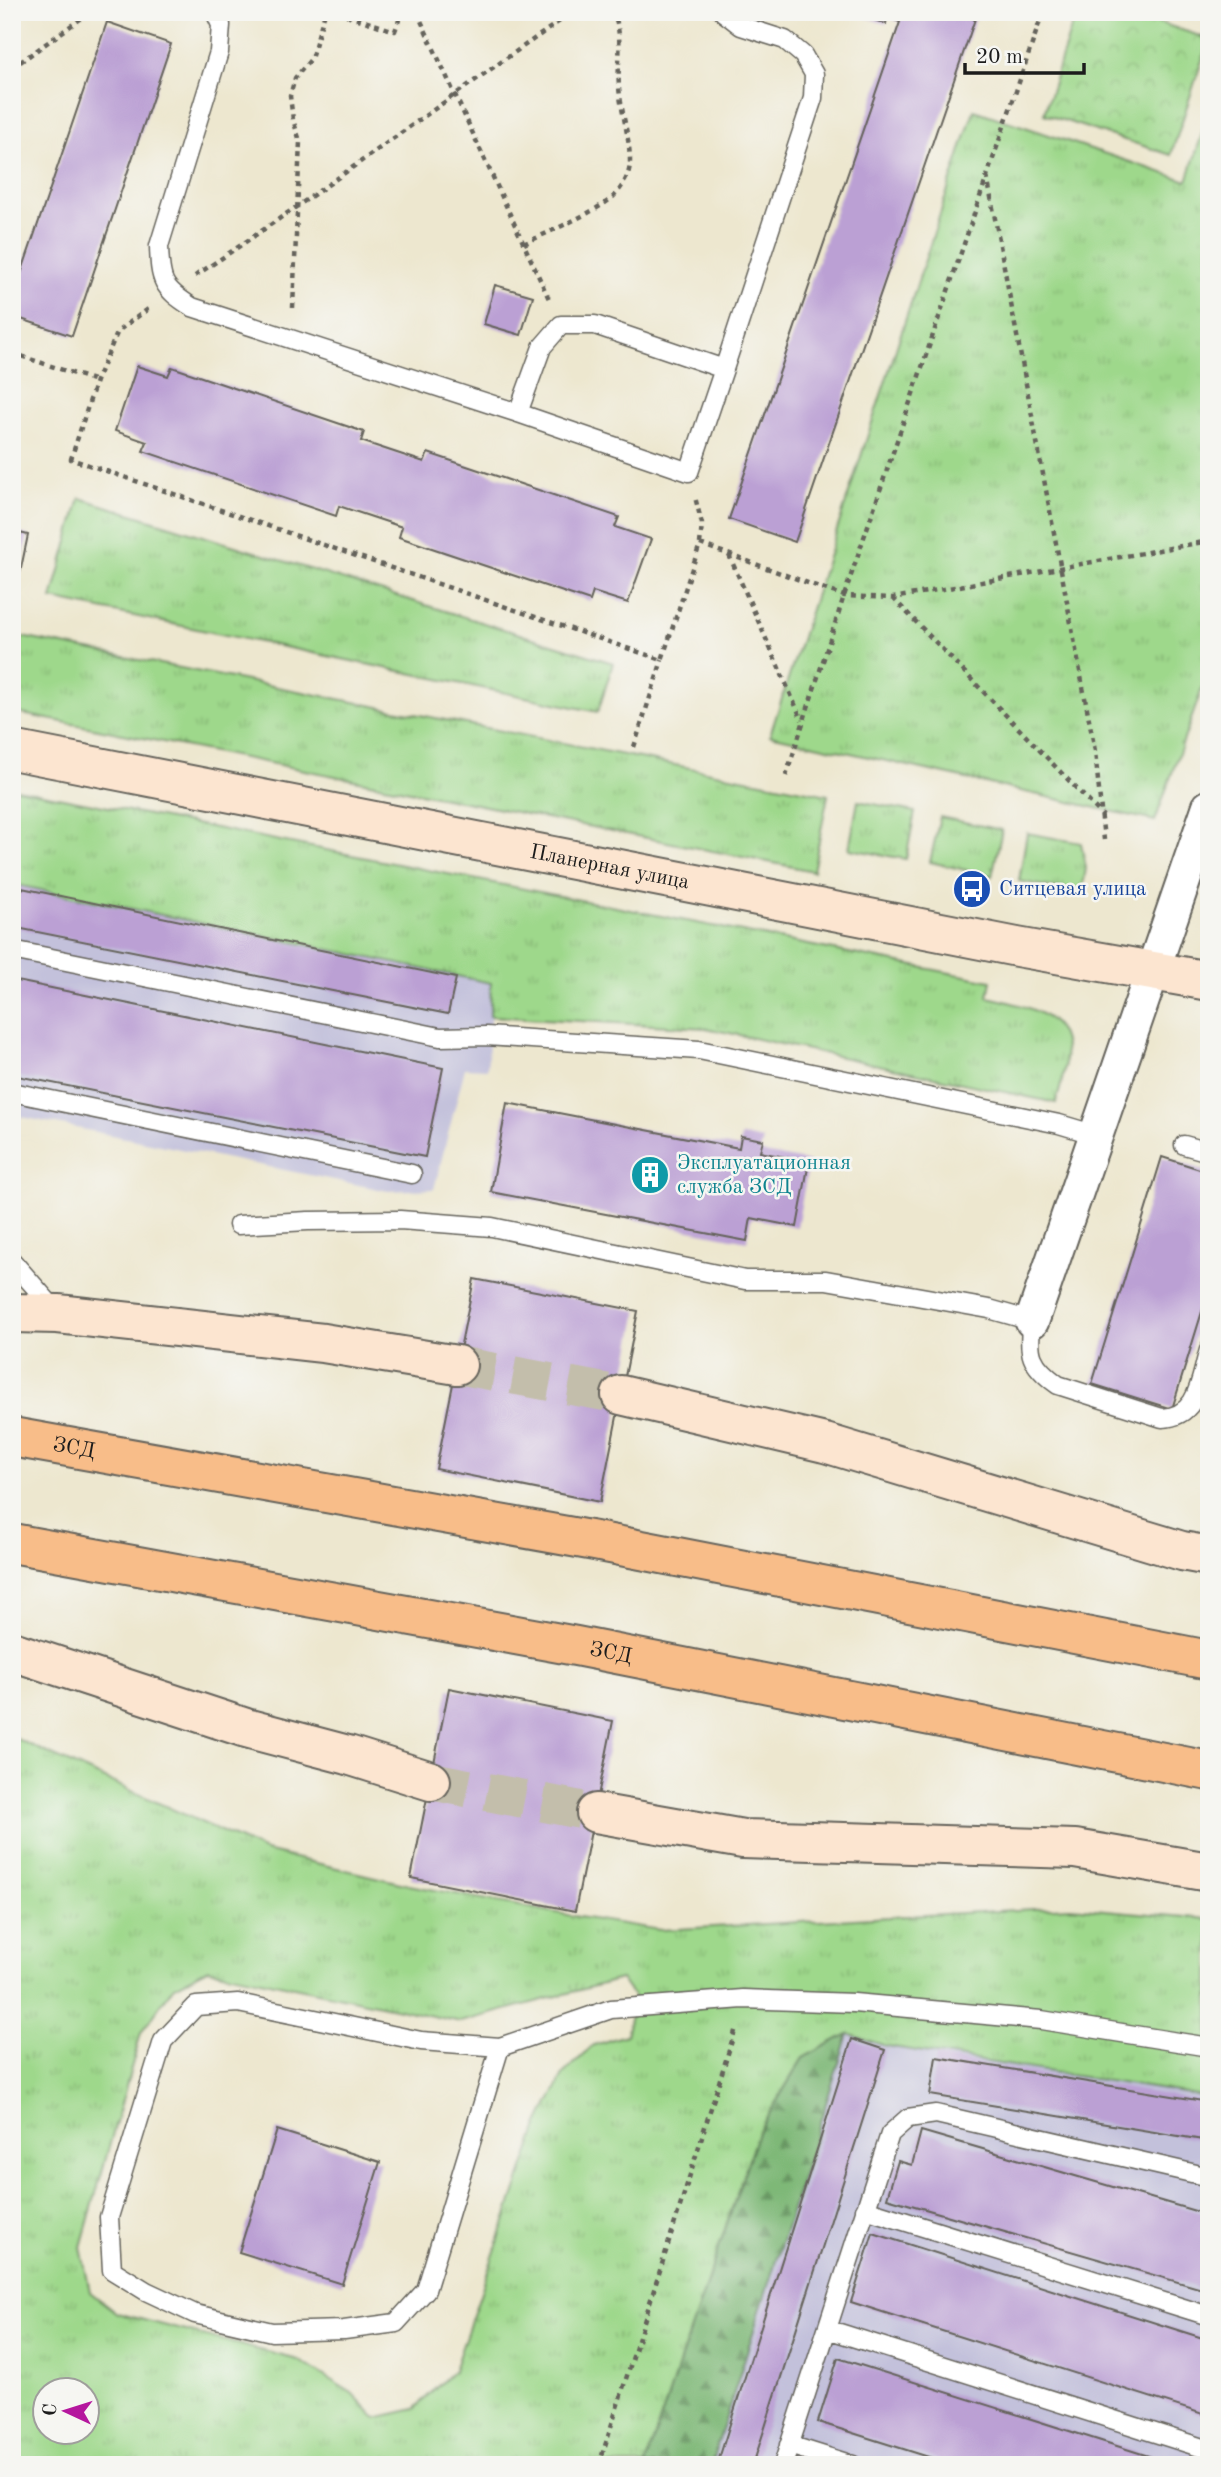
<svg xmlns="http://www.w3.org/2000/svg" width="1221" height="2477" viewBox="0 0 1221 2477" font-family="'Old Standard TT',serif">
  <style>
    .industrial { fill: #c3c1db }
    .grass { fill: url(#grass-tufts); stroke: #5d7a54; stroke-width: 2; fill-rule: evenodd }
    .forest { fill: url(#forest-firs); stroke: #4d6a4a; stroke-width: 2 }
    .park { fill: url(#park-crowns); stroke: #5d7a54; stroke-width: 2 }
    .building { fill: #bba0d4 }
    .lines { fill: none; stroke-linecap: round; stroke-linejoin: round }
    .secondary-tunnel { stroke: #c3beab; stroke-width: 38; stroke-dasharray: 38 19; stroke-linecap: butt }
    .lane-casing { stroke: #65635b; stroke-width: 21 }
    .street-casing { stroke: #65635b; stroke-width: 37 }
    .secondary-casing { stroke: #65635b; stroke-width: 42 }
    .highway-casing { stroke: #65635b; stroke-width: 42 }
    .path { stroke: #65635b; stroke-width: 4.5; stroke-dasharray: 5 5; stroke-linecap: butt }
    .lane { stroke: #fff; stroke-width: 18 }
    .street { stroke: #fff; stroke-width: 33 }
    .secondary { stroke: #fce5d0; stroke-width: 38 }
    .highway { stroke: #f8bd89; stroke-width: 38 }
    .labels { text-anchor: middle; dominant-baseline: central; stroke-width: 5; stroke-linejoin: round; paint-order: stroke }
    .street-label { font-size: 21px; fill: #1c1c1c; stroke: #f6f6f2 }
    .transit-label { font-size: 21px; fill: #164399; stroke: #f6f6f2; text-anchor: start }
    .culture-label { font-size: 21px; fill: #0d838f; stroke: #f6f6f2; text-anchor: start }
  </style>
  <defs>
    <pattern id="grass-tufts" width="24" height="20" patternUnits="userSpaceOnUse" patternTransform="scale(1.75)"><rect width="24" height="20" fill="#9ed88b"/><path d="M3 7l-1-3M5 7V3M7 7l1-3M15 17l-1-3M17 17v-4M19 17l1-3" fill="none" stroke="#88b977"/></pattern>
    <pattern id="forest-firs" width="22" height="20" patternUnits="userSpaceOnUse" patternTransform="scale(1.75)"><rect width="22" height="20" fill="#7eb877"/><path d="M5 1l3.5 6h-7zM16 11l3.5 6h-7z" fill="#669561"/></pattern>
    <pattern id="park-crowns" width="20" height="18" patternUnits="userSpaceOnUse" patternTransform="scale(1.75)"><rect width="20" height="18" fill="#9ed88b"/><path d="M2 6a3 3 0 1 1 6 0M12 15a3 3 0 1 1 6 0" fill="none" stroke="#88b977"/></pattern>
  </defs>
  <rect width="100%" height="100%" fill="#f6f6f2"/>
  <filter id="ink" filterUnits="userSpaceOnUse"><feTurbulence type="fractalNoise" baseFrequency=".0143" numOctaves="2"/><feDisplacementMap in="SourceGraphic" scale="14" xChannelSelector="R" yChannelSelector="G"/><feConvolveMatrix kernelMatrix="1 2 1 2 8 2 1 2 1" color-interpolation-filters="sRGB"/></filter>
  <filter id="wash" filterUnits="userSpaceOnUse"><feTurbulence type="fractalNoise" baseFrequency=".00686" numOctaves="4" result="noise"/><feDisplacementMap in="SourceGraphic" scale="28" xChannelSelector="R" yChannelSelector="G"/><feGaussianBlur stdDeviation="1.57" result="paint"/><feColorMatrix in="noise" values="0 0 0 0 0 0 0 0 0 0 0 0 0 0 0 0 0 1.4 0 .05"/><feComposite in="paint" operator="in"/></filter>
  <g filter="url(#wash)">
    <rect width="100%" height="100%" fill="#ede7cf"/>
    <path class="industrial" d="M12 878 494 981 487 1069 465 1068 434 1189 388 1191 12 1115Z
      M848 2034 886 2046 1209 2097V2465H711Z"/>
    <path class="grass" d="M974 110 1187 181 1209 112V669L1155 821 770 735Z
      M80 498 613 663 598 712 52 599Z
      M12 635 828 795 813 871 12 712Z
      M12 788 991 981 988 997C1061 1013 1079 1028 1056 1103L706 1028 490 1016 491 983 12 884Z
      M858 801 915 812 906 859 849 849Z
      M940 817 1002 830 992 876 930 862Z
      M1027 833 1081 843 1086 868 1082 893 1019 881Z
      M12 1737 265 1851 409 1885 573 1916 660 1930 1070 1907 1209 1919V2097L886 2046 848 2034 803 2058 758 2132 645 2465H12ZM208 1969 461 2022 621 1979 635 1999 626 2035 594 2045 564 2073 538 2126 454 2370 415 2409 376 2418 352 2393 298 2360 117 2313 90 2292 81 2247 141 2033 173 1987ZM46 2390H88V2432H46Z"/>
    <path class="forest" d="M848 2034 711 2465H645L758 2132 803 2058Z"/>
    <path class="park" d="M1076 12H1127L1209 39 1171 155 1044 114Z"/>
    <g id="blocks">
      <path class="building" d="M850 12H969L968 17 975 19 795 542 729 519 900 22 887 17 886 24Z
        M107 22 171 44 72 336 12 316V300Z
        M495 285 533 296 521 335 484 324Z
        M137 366 168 376 172 367 364 432 361 441 424 462 428 453 619 517 615 527 651 539 628 603 593 592 590 601 399 537 402 527 339 506 336 516 143 451 147 442 115 431Z
        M12 531 28 535 15 597 12 596Z
        M12 886 456 978 448 1014 12 927Z
        M12 980 443 1068 425 1157 12 1075Z
        M507 1103 739 1148 741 1136 763 1140 760 1152 809 1162 797 1227 751 1218 747 1241 491 1192Z
        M1162 1157 1209 1172V1289L1172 1409 1092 1384Z
        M474 1279 638 1311 600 1502 436 1469Z
        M449 1688 613 1721 575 1911 411 1878Z
        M852 2039 885 2050 753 2465H717Z
        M936 2057 1209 2102V2141L930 2095Z
        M277 2130 380 2162 342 2284 239 2252Z
        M921 2131 1209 2215V2291L887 2198 898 2161 912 2165Z
        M873 2233 1209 2340V2416L851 2302Z
        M838 2358 1174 2464V2465H954L818 2422Z"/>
    </g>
  </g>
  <g filter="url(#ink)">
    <use href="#blocks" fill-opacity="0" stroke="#65635b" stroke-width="2"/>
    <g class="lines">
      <path class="secondary-tunnel" d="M457 1365 621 1395
        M431 1781 596 1813"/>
      <defs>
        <path id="lane" d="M215 12 221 25 219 52 159 246C160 281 162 288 192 307L518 413 689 472 724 369
          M518 413 542 347 561 325H595L724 369 813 98 814 74 803 55 785 40 741 26 723 12
          M12 950 440 1037 486 1036 699 1050 1059 1124 1096 1135
          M12 1092 412 1174
          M1184 1145 1209 1152
          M238 1225 308 1221 400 1220 492 1227 745 1280H826L989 1309 1032 1321C1027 1353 1030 1365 1058 1385L1162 1418C1199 1417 1200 1379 1209 1350
          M12 1261 56 1311
          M500 2047 426 2290 396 2323 344 2330 272 2332 195 2314 146 2291 112 2270 109 2217 163 2041 196 2006 238 2003 421 2041 500 2047 611 2009 743 1999 854 2003 1041 2020 1209 2047
          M865 2209 1209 2316
          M827 2329 1209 2450
          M789 2445 853 2465
          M783 2465 890 2134 908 2118 936 2114 1209 2177"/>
        <path id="street" d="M1032 1321 1209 807"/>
        <g id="secondary">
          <path id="s1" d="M12 750 1017 947 1209 981"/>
          <path d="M12 1313 58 1314 323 1343 457 1365"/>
          <path d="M621 1395 825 1443 1182 1551 1209 1556"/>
          <path d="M12 1651 246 1728 348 1755 431 1781"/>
          <path d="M596 1813 743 1839 1075 1849 1209 1872"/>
        </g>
        <g id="highway">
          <path id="s2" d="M12 1437 595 1541 1209 1660"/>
          <path id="s3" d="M12 1543 576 1646 1209 1771"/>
        </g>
      </defs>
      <use href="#lane" class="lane-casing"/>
      <use href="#street" class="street-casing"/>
      <use href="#secondary" class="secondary-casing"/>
      <use href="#highway" class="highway-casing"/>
      <path class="path" d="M337 12 395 31 402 12
        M417 12 549 299
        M12 68 90 12
        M987 176 1095 751 1104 840
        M524 244C547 232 597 212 614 196 623 187 630 174 630 162 630 137 621 112 619 87 617 64 624 34 613 12
        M195 276C323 191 446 99 573 12
        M293 308 300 141 293 120 290 96 295 78 311 59 325 12
        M148 309 118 331 96 381 71 459 662 660 700 544 702 524 695 497
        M12 353 96 381
        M700 544 844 596 893 598 1209 541
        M729 555 802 720
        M893 598 1103 816
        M634 747 662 660
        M786 776 844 596 1043 12
        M599 2465 736 2028"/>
      <use href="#lane" class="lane"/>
      <use href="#street" class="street"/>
      <use href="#secondary" class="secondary"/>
      <use href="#highway" class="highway"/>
    </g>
  </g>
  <defs>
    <symbol id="bus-disc" viewBox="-11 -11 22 22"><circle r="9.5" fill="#1a4fb4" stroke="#f6f6f2"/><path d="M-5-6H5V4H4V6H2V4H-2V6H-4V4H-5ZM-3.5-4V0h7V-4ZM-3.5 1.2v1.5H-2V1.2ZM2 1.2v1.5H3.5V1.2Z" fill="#fff"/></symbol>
    <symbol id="building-disc" viewBox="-11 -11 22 22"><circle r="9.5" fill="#0f9aa8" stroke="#f6f6f2"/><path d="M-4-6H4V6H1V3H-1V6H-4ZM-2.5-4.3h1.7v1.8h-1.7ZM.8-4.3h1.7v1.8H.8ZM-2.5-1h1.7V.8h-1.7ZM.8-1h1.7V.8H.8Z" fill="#fff"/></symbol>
  </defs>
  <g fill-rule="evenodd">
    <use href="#bus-disc" x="950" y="867" width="44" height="44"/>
    <use href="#building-disc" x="628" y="1153" width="44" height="44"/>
  </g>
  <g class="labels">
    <g class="street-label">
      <text stroke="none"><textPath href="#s1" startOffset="609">Планерная улица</textPath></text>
      <text stroke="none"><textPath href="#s2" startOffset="63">ЗСД</textPath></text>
      <text stroke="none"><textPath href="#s3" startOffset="609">ЗСД</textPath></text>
    </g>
    <g class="transit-label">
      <text x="999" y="889">Ситцевая улица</text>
    </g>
    <g class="culture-label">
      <text x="677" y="1163">Эксплуатационная<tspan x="677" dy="24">служба ЗСД</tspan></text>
    </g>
  </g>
  <rect width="1221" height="2477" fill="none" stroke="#f6f6f2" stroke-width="42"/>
  <g transform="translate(66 2411) rotate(274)"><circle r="33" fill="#f6f6f2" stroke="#9f9f9c" stroke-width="2"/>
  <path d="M0-5L12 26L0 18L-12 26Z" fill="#b5179e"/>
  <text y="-10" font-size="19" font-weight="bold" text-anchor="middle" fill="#1c1c1c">С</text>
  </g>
  <path d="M965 63v10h119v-10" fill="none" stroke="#1c1c1c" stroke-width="3.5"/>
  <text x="976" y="63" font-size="21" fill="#1c1c1c" stroke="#f6f6f2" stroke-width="5" paint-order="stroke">20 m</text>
</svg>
